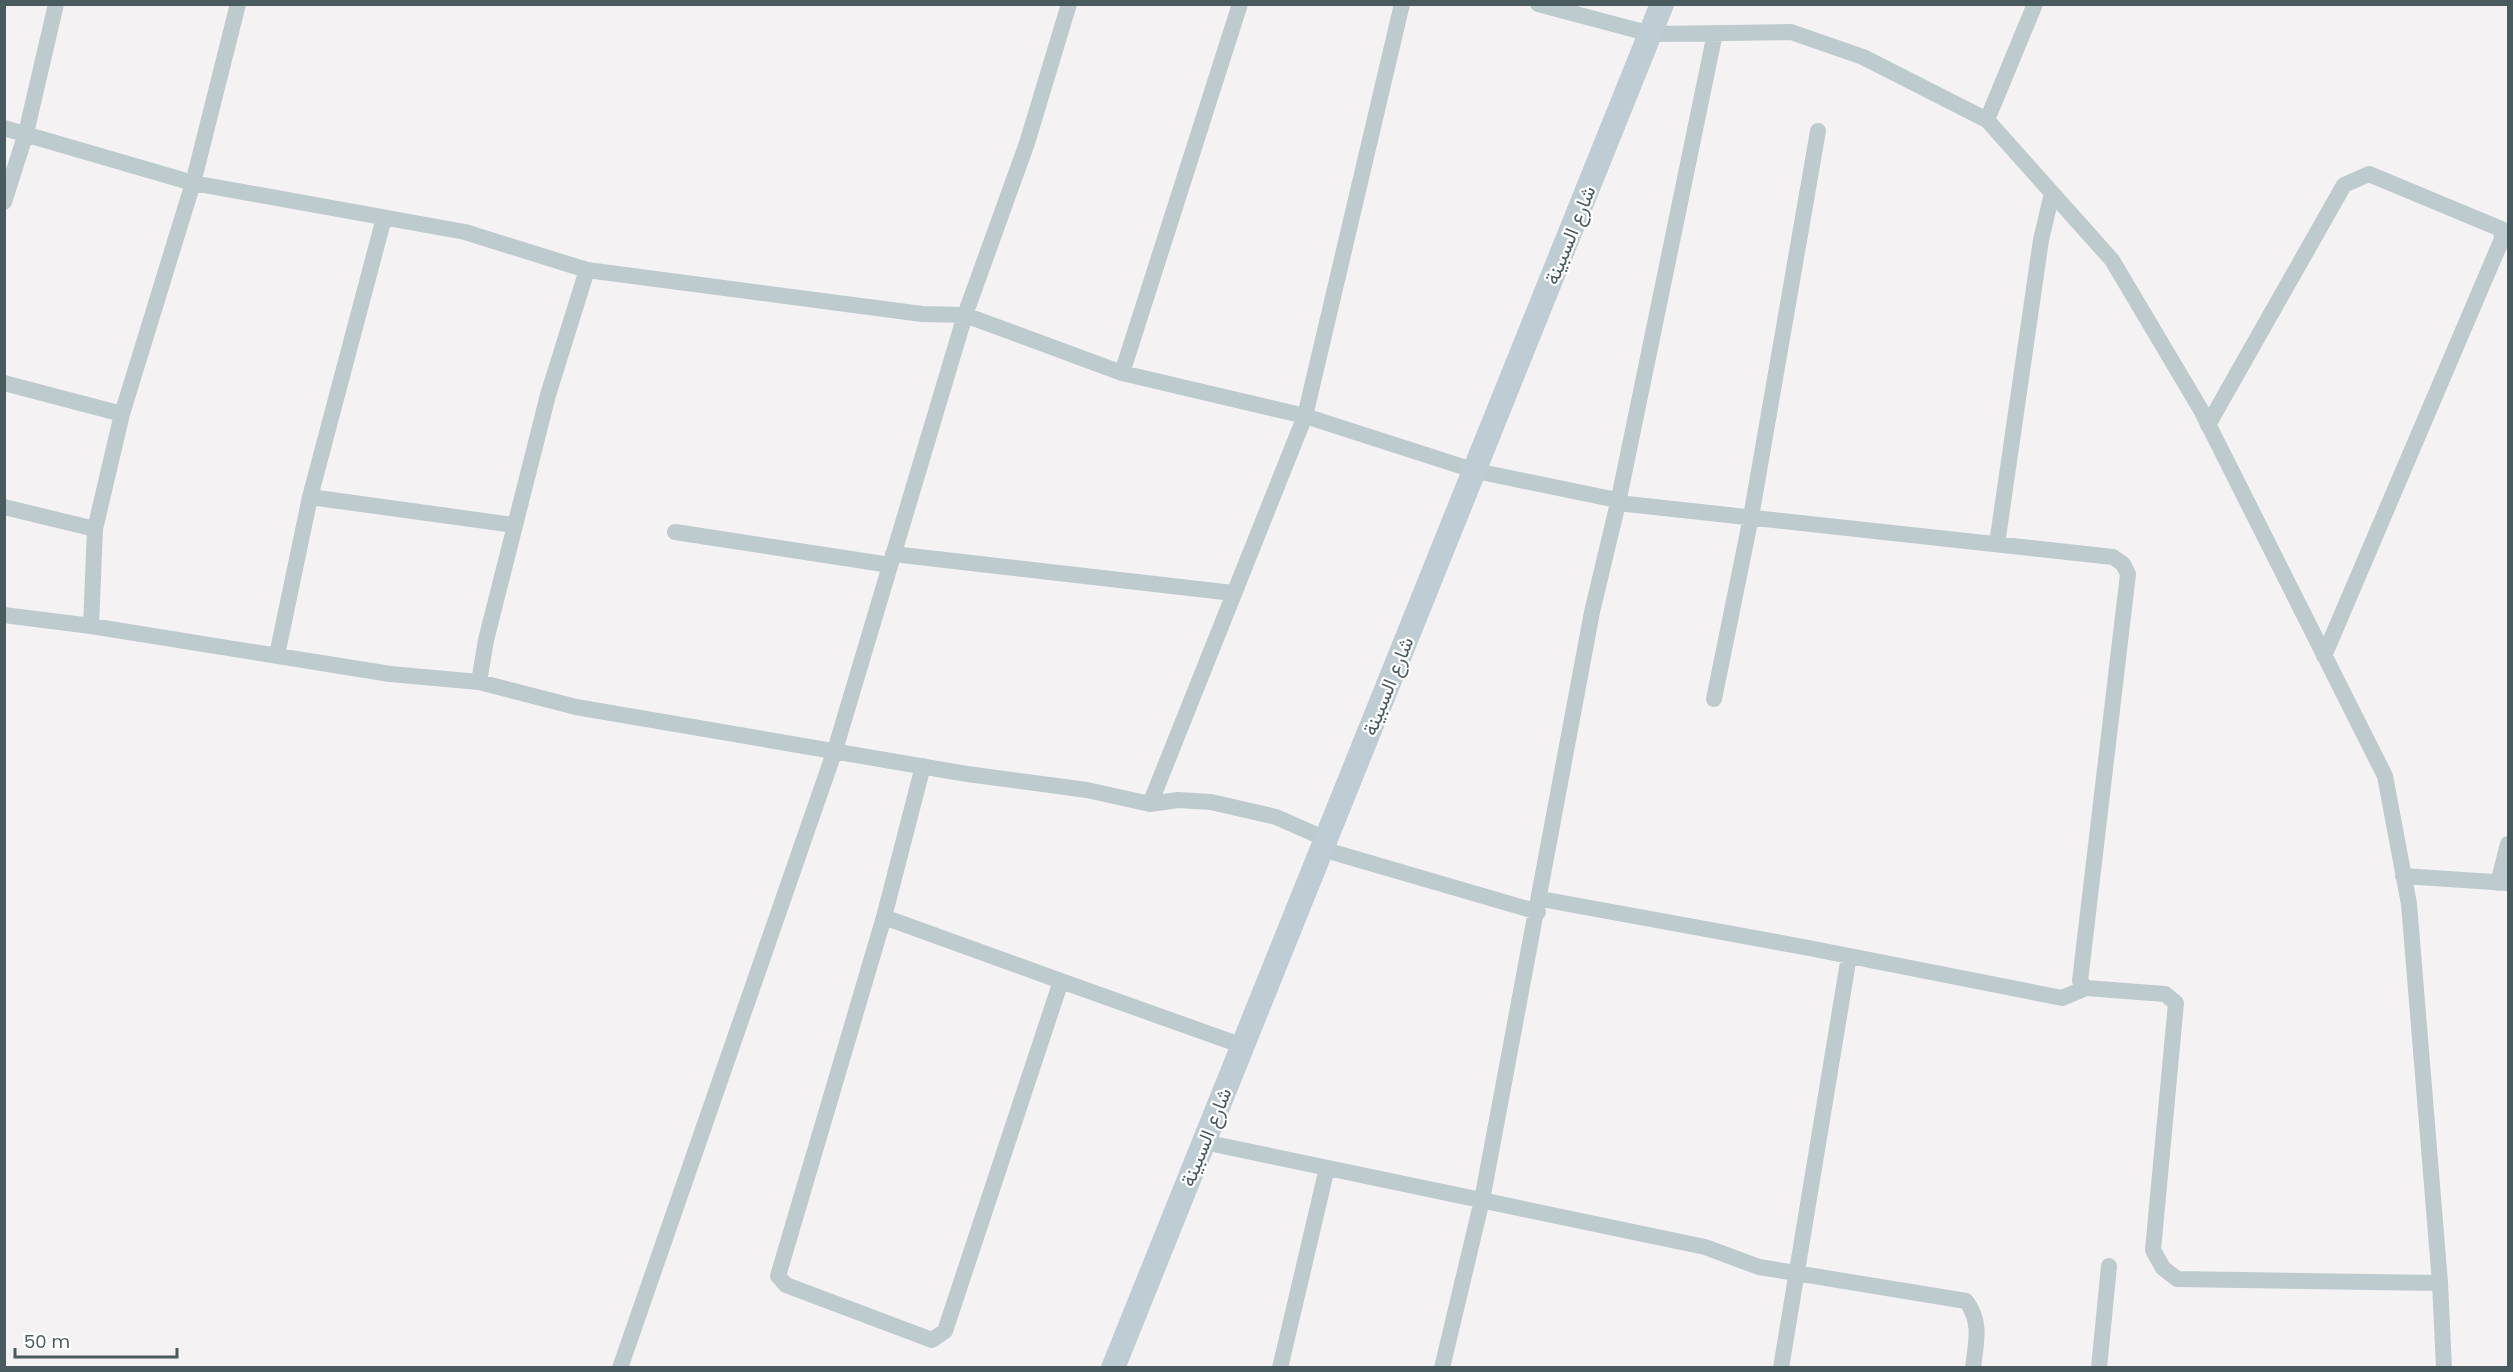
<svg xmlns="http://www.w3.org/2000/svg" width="2513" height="1372" viewBox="0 0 2513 1372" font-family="Poppins,Vazirmatn,sans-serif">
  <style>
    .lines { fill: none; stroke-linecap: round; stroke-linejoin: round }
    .minor { stroke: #bdcbce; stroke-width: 16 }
    .secondary { stroke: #becdd3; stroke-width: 24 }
    .labels { text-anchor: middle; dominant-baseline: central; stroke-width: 4.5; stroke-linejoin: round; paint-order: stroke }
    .street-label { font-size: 20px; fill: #495b5f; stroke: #fff }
  </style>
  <rect width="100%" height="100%" fill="#f4f2f2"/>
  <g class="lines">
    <path class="minor" d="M1402 4 1305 416 1476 471 1612 499 1618 503 1592 612 1482 1200 1442 1368
      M1538 4 1651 34 1791 32 1863 57 1987 120 2112 260 2201 410 2385 776 2409 904 2440 1283 2444 1368
      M1715 33 1618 503 2113 557 2123 564 2128 574 2080 981 2086 988 2165 994 2176 1003 2153 1250 2163 1268 2177 1279 2440 1283
      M1987 120 2035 4
      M4 128 193 183 465 232 587 270
      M4 202 26 133 56 4
      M1122 373 1240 4
      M4 383 122 414
      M2208 425 2344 185 2369 174 2501 229 2502 239 2324 656
      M310 497 514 525
      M4 507 95 529
      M675 532 890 565
      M1997 544 2041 240 2052 193
      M893 554 1233 593
      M4 615 91 626 390 674 479 682 576 707 967 774 1087 790 1150 804 1178 800 1211 802 1276 817 1326 839
      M91 626 95 529 122 414 193 183 238 4
      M277 655 310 497 384 218
      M479 682 486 640 548 395 587 270 922 314 965 315 1122 373 1305 416 1150 804
      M1714 699 1751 517 1818 131
      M1322 849 1538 912
      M2403 876 2508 883
      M2498 883 2508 844
      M1541 899 1809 948 2062 998 2086 988
      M884 917 1061 981 945 1331 932 1340 786 1285 778 1276 884 917 923 766
      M1061 981 1243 1046
      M1204 1142 1705 1247 1759 1267 1966 1301C1982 1322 1976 1342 1973 1368
      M620 1368 835 750 965 315 1027 143 1069 4
      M1280 1368 1327 1168
      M1781 1368 1849 956
      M2099 1368 2109 1266"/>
    <path class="secondary" d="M1113 1368 1662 4"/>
  </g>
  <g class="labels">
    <g class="street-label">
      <text transform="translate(1570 235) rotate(-68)">شارع السبينة</text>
      <text transform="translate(1388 686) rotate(-68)">شارع السبينة</text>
      <text transform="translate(1206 1137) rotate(-68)">شارع السبينة</text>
    </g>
  </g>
  <rect width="2513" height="1372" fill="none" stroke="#495b5f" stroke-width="12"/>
  <path d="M15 1348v9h162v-9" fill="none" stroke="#495b5f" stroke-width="3"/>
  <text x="24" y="1348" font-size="18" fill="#495b5f" stroke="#ffffff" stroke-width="4.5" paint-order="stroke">50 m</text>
</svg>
